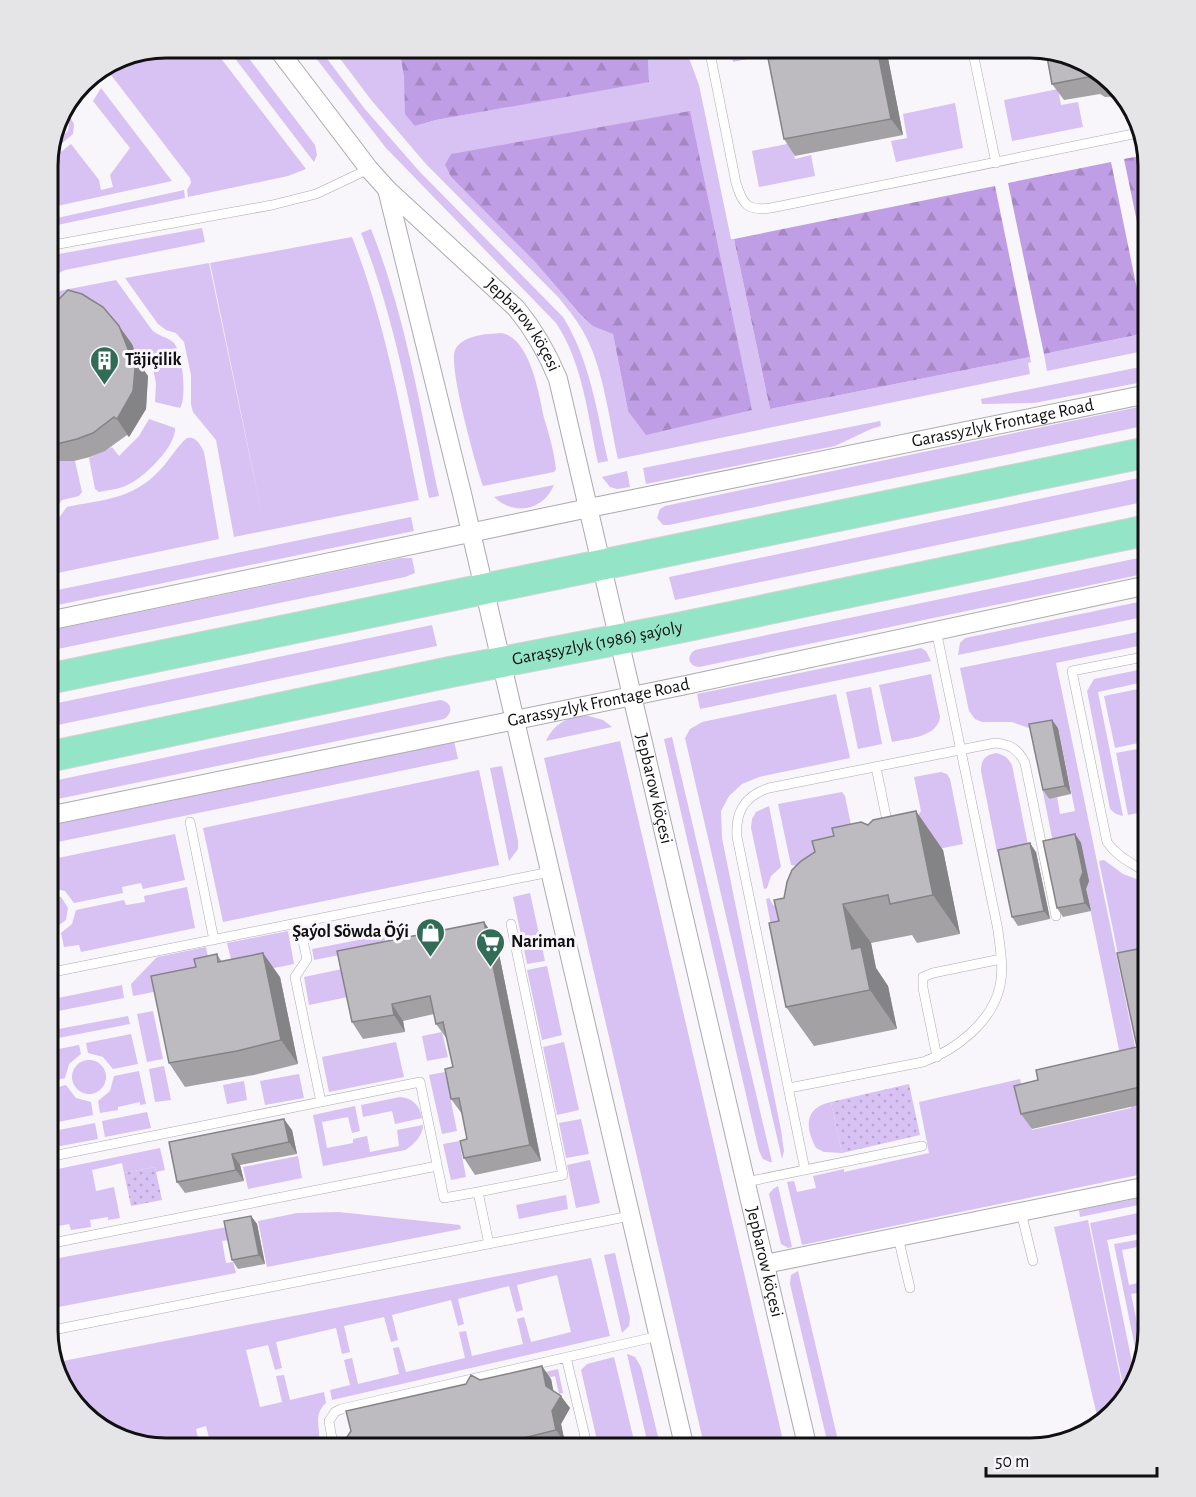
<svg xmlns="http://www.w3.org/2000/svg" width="1196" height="1497" viewBox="0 0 1196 1497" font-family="'Alegreya Sans',sans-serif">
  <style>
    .grass { fill: #d8c1f3; fill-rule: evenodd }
    .forest { fill: url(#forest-firs) }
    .park { fill: url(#park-dots) }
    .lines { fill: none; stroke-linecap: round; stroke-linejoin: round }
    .service-casing { stroke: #acaaae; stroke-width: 10 }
    .minor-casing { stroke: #acaaae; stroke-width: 20 }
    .primary-casing { stroke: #d4d4d4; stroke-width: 32 }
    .service { stroke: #fff; stroke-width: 9 }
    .minor { stroke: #fff; stroke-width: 18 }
    .primary { stroke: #94e5c8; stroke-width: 30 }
    .wall { fill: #a3a1a4 }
    .shaded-wall { fill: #848386 }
    .building { fill: #bdbbbf; stroke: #848386; stroke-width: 1.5 }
    .labels { text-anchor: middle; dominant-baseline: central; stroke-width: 6; stroke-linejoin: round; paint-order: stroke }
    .street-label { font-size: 18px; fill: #100f11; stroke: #f8f6fa }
    .poi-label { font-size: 18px; font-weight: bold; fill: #100f11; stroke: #f8f6fa; text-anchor: start }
    .rim { fill: none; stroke: #100f11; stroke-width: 3 }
  </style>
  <defs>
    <pattern id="forest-firs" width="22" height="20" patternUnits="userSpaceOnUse" patternTransform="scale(1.5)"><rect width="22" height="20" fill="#c09ee5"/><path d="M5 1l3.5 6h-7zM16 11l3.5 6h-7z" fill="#a487c3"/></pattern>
    <pattern id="park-dots" width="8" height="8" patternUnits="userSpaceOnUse" patternTransform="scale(1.5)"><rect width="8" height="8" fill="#d8c1f3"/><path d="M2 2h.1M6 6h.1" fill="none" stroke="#b8a5cf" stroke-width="1.8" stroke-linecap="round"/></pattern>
  </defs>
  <rect width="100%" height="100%" fill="#f8f6fa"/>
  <path class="grass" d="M166 48H213L306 169 288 176 188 197 187 190 191 183 190 178 105 67 121 57Z
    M227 48H241L315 145 317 155 314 162Z
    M308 48H319L364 108 419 171 563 317C590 360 597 412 608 461L598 463C588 417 583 363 556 323L386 148Z
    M332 48H399L415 126 436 120 649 81 648 48H691L689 58 699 85 731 239H734L770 409 1030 357 1031 362 1028 363 1030 374 618 459C610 423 603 368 586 337 579 322 569 311 559 298L426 164 372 101ZM445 165 752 410 628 411 613 334 579 313 535 262 451 177Z
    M730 48H771L772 54 733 62Z
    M101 88 172 181 48 208V162L71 144 99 180 101 190 113 187 110 175 130 148 93 101Z
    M1058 89 1061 105 1078 102 1083 127 1012 141 1004 100Z
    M955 103 963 148 896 162 891 141 907 138 903 114Z
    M69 115 74 124 73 134 49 154 52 146 68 131 69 124 64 118Z
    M792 143 795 159 811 155 815 176 759 187 752 151Z
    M184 190 185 198 48 227V220Z
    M202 228 205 242 65 270 48 278V256Z
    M371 229C405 314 420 407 439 496L429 498C411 411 394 315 361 233Z
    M352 237C385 321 401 412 419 500L234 537 216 440 193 412 191 404V375L184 342 176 333 166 330 158 324 125 278 209 263 264 524 210 263Z
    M116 280 152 330C158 336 167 337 173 342 183 351 187 398 180 408L155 402 156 383 150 355 140 359 122 331 56 352 48 372V293Z
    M501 333C530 337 539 394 544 418 549 434 554 451 556 469L554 472 483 486C476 466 448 366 455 350 462 335 487 334 501 333Z
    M1146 333 1148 350 1047 371 1044 354Z
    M1145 366 1148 381 1034 403 982 404 981 399Z
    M1148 405V425L669 525H663L657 518 660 509 665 506Z
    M149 419 175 428C176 446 146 475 131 483 122 489 109 490 99 492L95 489 89 458 112 447 119 456 139 436Z
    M880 421 881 426 871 429 835 446 646 484 643 468Z
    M187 438C196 436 200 444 204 452L219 539 48 575V532L67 507C104 499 132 500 160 470 170 460 176 447 187 438Z
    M48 460 75 461 82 492 79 496 62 500 48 518Z
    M627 471 630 487 617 489 610 487 602 477Z
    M1148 476V501L675 600 669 577Z
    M554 485C543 511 514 516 494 497Z
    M411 517 414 531 48 607V592Z
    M1148 556V573L699 667C688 666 686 656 695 650Z
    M401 558H412L415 573 405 577 48 651V631Z
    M1148 600V616L958 655 960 643 965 638Z
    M432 625 437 646 48 727V705Z
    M1148 630V644L1056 663 1148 1109V1173L802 1245 787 1182 794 1181 797 1192 816 1188 813 1176 844 1169V1172L929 1153 919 1102 1020 1079 1032 1130 1131 1108 1086 889 1089 881 1081 843 1054 848 1039 772H1043L1048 799 1057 797 1060 814 1075 811 1058 727 1037 731 1012 722H982L975 719 969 711 960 668Z
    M921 648 926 651 931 661 700 709 697 694Z
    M1148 668V681L1098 692 1123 816 1116 814 1110 809 1087 691 1094 679Z
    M931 674 940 717C937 738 908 738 892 742L879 685Z
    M871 687 882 744 858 749 846 692Z
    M1148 687V741L1115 748 1104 696Z
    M836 694 850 758 759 777 742 784 729 796 721 811 722 838 781 1130 784 1151 782 1159 685 738 690 729 702 722Z
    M440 700C452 702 454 712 444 719L48 801V782Z
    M585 715 603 720 612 727 546 741C554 724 567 717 585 715Z
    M672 737 772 1162H770L763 1159 759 1151 664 739Z
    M454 741 458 759 48 844V826Z
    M620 741 785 1449H705L544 758Z
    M1148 747V811L1128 815 1116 753Z
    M996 753C1005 755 1008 758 1012 765L1028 845 997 852 981 771C981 760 985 755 996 753Z
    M502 766 518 841V849L509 861 490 768Z
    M479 770 499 865 223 922 203 828Z
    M941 772 947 774 950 779 963 844 918 853 912 824 921 811 914 777Z
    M842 792 845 796 851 825 798 866 791 865 778 804Z
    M769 806 781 867 771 876 767 888 764 889 751 828 752 819 756 812Z
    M175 834 185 880 143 889 141 883 122 887 123 893 74 903 65 891 52 888 48 860Z
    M1104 860 1123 874 1139 880 1145 887 1148 899V964L1121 969 1099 861Z
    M187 887 195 928 81 952 79 945 64 947 61 933 72 924 76 910 124 900 126 905 145 902 144 896Z
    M530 893 545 961 527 964 513 897Z
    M48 895 61 897 68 908 66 920 56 927H48Z
    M769 898 773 905 784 911 773 937 766 899Z
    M288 931 294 964 254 972 232 963 227 943Z
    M384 935 386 946 314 960 312 949Z
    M206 947 210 968 194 984 133 996 131 984 157 957Z
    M547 966 562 1035 542 1040 527 970Z
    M342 969 348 997 309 1005 304 977Z
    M122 985 124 998 48 1013V1000Z
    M153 1011 163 1059 147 1062 137 1014Z
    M128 1016 130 1024 48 1040V1031Z
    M442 1032 448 1057 427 1061 422 1036Z
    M131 1034 138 1064 113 1069 103 1057 88 1053 86 1043Z
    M396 1042 404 1077 329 1092 322 1057Z
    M564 1042 579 1110 557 1115 543 1047Z
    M79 1045 81 1054 69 1064 65 1078 49 1082 48 1051Z
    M72 1077a17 17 0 1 1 34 0a17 17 0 1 1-34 0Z
    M164 1066 171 1100 155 1102 149 1069Z
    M139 1071 146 1104 140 1105V1102L118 1107V1110L100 1113 98 1101 110 1091 114 1076Z
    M445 1072 457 1131 442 1134 429 1075Z
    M299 1074 304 1098 265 1105 260 1081Z
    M244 1081 247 1100 227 1104 223 1085Z
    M66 1085 76 1098 91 1102 93 1115 48 1124V1092L51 1091V1089Z
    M400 1097C413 1098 420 1106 422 1118L395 1124 392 1111 363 1117 361 1105Z
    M831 1102 842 1153 824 1152 816 1148C805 1127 804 1108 831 1102Z
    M355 1106 360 1131 352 1133 348 1117 322 1122 327 1148 353 1143V1139L367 1136 370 1152 399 1146 397 1130 423 1125C423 1135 414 1145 405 1150L323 1166 313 1115Z
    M147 1112 151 1128 105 1137 102 1121Z
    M581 1119 589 1154 566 1158 559 1123Z
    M95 1123 98 1139 50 1148 48 1132Z
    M459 1141 466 1177 451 1180 443 1144Z
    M160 1148 165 1170 156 1172 155 1167 124 1173 122 1163 92 1170 96 1191 114 1187 120 1218 108 1220V1217L90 1220 91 1227 71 1230 69 1224 48 1228V1171Z
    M298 1156 302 1178 248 1189 243 1167Z
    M590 1160 600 1203 576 1208 567 1165Z
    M778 1186 792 1247 788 1248 781 1244 769 1194 773 1189Z
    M566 1195 568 1209 519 1219 516 1205Z
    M1148 1196V1203L1080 1217 1079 1210Z
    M1148 1211V1232L1107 1240 1136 1382 1125 1395 1090 1223Z
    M339 1212 460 1225 461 1229 267 1267 258 1221 297 1213Z
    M1088 1220 1124 1396 1099 1425 1054 1227Z
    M227 1227 229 1240 222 1241 226 1263 233 1262 236 1273 48 1309V1260Z
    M1148 1238V1245L1122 1250 1129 1285 1148 1281V1291L1131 1294 1138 1328 1148 1327 1147 1337 1140 1338 1143 1352 1139 1367 1114 1244Z
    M615 1253 630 1318 629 1326 622 1333 604 1255Z
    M591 1258 610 1336 332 1400 330 1390 350 1385 344 1360 352 1358 358 1384 399 1374 393 1348 399 1347 406 1372 465 1358 459 1332 466 1331 472 1356 523 1344 517 1319 524 1317 531 1342 571 1332 557 1275 517 1285 523 1310 516 1312 509 1286 458 1299 464 1324 458 1326 451 1300 392 1315 398 1340 391 1342 384 1317 344 1326 350 1352 342 1354 336 1328 276 1342 282 1368 275 1370 268 1345 246 1350 260 1407 282 1402 276 1376 284 1375 290 1400 324 1392 326 1403C310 1417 325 1433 316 1449H212L206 1426 196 1429 200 1449H166L114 1437 68 1397 58 1362Z
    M798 1271 840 1449H829L790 1284 791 1275Z
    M627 1354 635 1357 641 1367 661 1449H649Z
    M614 1357 636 1449H599L581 1370 587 1364Z
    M558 1369 563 1393 559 1394 555 1376 489 1391 482 1387Z"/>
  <path class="forest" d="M399 48H648L649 82 436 120 415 126 405 114 404 76Z
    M690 111 752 410 646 435 628 411 613 334 593 326 579 313 535 262 451 177 445 165 451 154Z
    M1145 155 1148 166V275L1124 159Z
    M1111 162 1146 333 1044 354 1008 183Z
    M995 186 1030 357 770 409 734 239Z"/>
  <path class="park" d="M909 1084 920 1135 842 1153 831 1102Z
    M155 1167 162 1200 131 1206 124 1173Z"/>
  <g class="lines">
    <defs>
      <path id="service" d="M709 48 736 183C743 205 747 211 771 208L1138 133
        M972 48 996 163
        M48 246 272 205 316 194 369 169
        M1148 656 1072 671 1107 842C1118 858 1133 863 1148 874
        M876 767 888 826
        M190 822 214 940
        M299 923 307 959 295 977 321 1102
        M48 973 550 872
        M937 1057 923 988V977L933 973 1001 959
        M789 1088 923 1062C956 1050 992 1022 1000 986 1004 968 1000 948 998 930L936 630
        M48 1157 420 1082 444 1198 478 1192 489 1244
        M805 1170 737 837C735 812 744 796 769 788L995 743C1010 744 1018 749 1025 763L1056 916
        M746 1182 922 1146
        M478 1192 563 1175 511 924
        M1021 1212 1033 1261
        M898 1237 910 1288
        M48 1244 437 1166
        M48 1331 630 1216
        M566 1357 588 1449
        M331 1449 332 1439 329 1421 335 1412 341 1409 659 1336"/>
      <g id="minor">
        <path id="s1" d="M277 48 369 169 387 189 516 308C535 331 547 352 558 379L808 1449"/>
        <path d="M387 189 463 498 685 1449"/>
        <path id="s2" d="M48 621 589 508 1148 394"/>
        <path id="s3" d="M48 816 686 685 1148 585"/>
        <path d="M765 1264 1148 1186"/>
      </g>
      <g id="primary">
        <path d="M48 679 1148 452"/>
        <path id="s4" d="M48 757 450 672 673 629 1148 530"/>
      </g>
    </defs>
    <use href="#service" class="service-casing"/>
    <use href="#minor" class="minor-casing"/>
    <use href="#primary" class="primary-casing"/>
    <use href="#service" class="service"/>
    <use href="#minor" class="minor"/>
    <use href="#primary" class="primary"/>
  </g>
  <path class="wall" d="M886 48 903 135 795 156 784 139Z
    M1044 50 1089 64 1123 96 1105 97 1100 94 1064 100 1052 84 1046 53Z
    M132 344 140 365 148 376 146 409 129 437 127 435 105 451 90 457 74 461H57L48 458V370Z
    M1058 728 1071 794 1049 799 1043 790Z
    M868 825 943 850 960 934 917 943 912 935 871 943 876 968 888 986 897 1029 814 1046 786 1007 779 921 784 898 815 852 834 836Z
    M1075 834 1081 843 1089 881 1086 889 1091 911 1063 917 1057 908Z
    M1036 852 1050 919 1018 926 1012 917Z
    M484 922 496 939 541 1161 475 1175 464 1158 467 1139 462 1114 451 1099 453 1067 447 1039 436 1024 434 1014 403 1021 405 1032 363 1039 352 1022Z
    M217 954 222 962 280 977 298 1064 254 1075 185 1087 169 1063 196 967Z
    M1137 1047 1148 1103 1032 1129 1021 1114 1038 1080Z
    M292 1130 297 1154 240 1165 244 1181 185 1193 177 1182 169 1142Z
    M251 1216 257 1224 265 1264 238 1269 232 1260Z
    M551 1379 553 1390 570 1408 561 1424 565 1443 540 1449H343L341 1446 480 1380Z"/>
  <path class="shaded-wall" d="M877 48H886L903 135 891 119Z
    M119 326 132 344 140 365 148 376 146 409 129 437 117 419 132 359Z
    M1052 720 1058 728 1071 794 1065 786Z
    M916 811 943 850 960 934 933 895Z
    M1075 834 1081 843 1089 881 1086 889 1091 911 1085 903 1080 880Z
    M1030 843 1036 852 1050 919 1044 911Z
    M843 904 871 943 876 968 888 986 897 1029 870 990 852 949Z
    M484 922 496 939 541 1161 530 1145Z
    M263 953 280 977 298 1064 281 1040Z
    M392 1004 403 1021 405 1032 394 1015Z
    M284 1119 292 1130 297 1154 289 1142Z
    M232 1154 240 1165 244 1181 236 1170Z
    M251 1216 257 1224 265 1264 259 1255Z
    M542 1366 551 1379 555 1399 546 1386Z
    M561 1396 570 1408 561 1424 565 1443 556 1430 552 1411Z"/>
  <path class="building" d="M766 48H877L891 119 784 139Z
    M1046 51 1089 64 1106 80H1094L1088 77 1052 84Z
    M68 290 82 294 103 307 119 326 132 359 136 358 133 391 117 419 114 417 93 433 77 439 61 443H48V370L53 353 48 345V312L49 309Z
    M1052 720 1065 786 1043 790 1029 724Z
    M916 811 933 895 890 904 888 895 843 904 852 949 861 947 870 990 786 1007 769 923 779 921 774 900 784 898 787 882 792 870 801 861 815 852 812 841 834 836 832 828 861 822 868 825 873 820Z
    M1075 834 1083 872 1080 880 1085 903 1057 908 1043 841Z
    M1030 843 1044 911 1012 917 998 850Z
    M484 922 530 1145 464 1158 460 1141 467 1139 459 1098 451 1099 445 1069 453 1067 443 1022 436 1024 430 996 392 1004 394 1015 352 1022 337 951Z
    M1148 947V1102L1145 1086 1021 1114 1014 1086 1038 1080 1036 1070 1137 1047 1117 953Z
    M263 953 281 1040 237 1051 169 1063 151 976 196 967 194 959 217 954 218 962Z
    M284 1119 289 1142 232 1154 236 1170 177 1182 169 1142Z
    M251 1216 259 1255 232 1260 224 1221Z
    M1147 1334 1143 1350 1140 1335Z
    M542 1366 546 1386 561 1396 552 1411 556 1430 495 1445 492 1449H482L480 1448 476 1449H346L341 1446 351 1431 346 1411 466 1384 471 1375 480 1380Z"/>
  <defs>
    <symbol id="building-pin" viewBox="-11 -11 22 30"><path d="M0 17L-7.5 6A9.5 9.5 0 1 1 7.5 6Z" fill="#326c56" stroke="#f8f6fa"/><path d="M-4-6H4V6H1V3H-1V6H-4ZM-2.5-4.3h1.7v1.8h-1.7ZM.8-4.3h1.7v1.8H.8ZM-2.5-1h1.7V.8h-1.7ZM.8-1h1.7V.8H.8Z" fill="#fff"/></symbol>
    <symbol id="shop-pin" viewBox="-11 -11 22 30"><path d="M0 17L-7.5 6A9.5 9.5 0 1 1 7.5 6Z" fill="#326c56" stroke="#f8f6fa"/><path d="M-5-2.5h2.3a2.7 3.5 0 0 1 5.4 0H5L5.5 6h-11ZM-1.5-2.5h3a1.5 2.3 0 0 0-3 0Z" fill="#fff"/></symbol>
    <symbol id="supermarket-pin" viewBox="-11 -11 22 30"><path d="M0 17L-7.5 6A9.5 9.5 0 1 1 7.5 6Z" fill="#326c56" stroke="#f8f6fa"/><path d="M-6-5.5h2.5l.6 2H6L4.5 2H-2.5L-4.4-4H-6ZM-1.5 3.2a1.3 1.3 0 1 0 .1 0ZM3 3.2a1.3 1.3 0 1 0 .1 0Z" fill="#fff"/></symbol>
  </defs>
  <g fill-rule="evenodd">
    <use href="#building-pin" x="88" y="344" width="33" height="45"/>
    <use href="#shop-pin" x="414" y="916" width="33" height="45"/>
    <use href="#supermarket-pin" x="474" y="926" width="33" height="45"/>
  </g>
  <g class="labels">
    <g class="street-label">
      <text stroke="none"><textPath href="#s1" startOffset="372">Jepbarow köçesi</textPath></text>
      <text stroke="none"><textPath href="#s2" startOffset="975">Garassyzlyk Frontage Road</textPath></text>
      <text stroke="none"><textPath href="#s4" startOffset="561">Garaşsyzlyk (1986) şaýoly</textPath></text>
      <text stroke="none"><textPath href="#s3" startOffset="562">Garassyzlyk Frontage Road</textPath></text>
      <text stroke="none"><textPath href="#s1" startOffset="858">Jepbarow köçesi</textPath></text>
      <text stroke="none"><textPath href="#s1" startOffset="1344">Jepbarow köçesi</textPath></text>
    </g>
    <g class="poi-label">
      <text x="125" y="360">Täjiçilik</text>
      <text x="409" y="932" text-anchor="end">Şaýol Söwda Öýi</text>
      <text x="511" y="942">Nariman</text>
    </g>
  </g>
  <path d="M0 0H1196V1497H0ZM166 58H1030A108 108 0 0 1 1138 166V1330A108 108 0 0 1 1030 1438H166A108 108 0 0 1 58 1330V166A108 108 0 0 1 166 58Z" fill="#e5e4e7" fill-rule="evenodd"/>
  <path class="rim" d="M166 58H1030A108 108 0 0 1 1138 166V1330A108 108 0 0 1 1030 1438H166A108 108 0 0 1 58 1330V166A108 108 0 0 1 166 58Z"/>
  <path d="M986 1467v9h171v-9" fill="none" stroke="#100f11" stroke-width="3"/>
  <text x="995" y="1467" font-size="18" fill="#100f11" stroke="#f8f6fa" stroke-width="4.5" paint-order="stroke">50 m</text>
</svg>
